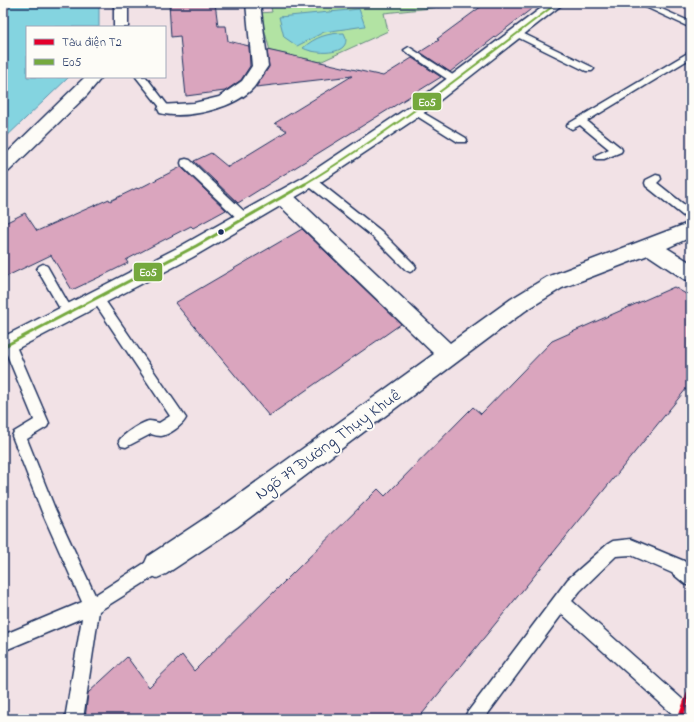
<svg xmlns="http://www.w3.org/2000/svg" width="694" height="722" viewBox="0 0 694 722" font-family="'Indie Flower',sans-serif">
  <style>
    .green { fill: #b2e3a3; stroke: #668980 }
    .water { fill: #84d4e0; stroke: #5a92ac }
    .building { fill: #daa5be; stroke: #1b2f5e }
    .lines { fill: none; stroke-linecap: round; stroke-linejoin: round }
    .lane-casing { stroke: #1b2f5e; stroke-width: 3 }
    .street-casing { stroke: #1b2f5e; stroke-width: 3 }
    .secondary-casing { stroke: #1b2f5e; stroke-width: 3 }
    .lane { fill: #fdfcf7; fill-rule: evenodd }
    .street { fill: #fdfcf7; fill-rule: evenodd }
    .secondary { fill: #fdfcf7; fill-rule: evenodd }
    .bus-1-far1-casing { stroke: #fdfcf7; stroke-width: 4 }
    .bus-1-casing { stroke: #fdfcf7; stroke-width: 6 }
    .bus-1-far1 { stroke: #75a93e; stroke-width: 2 }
    .bus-1 { stroke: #75a93e; stroke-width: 3 }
    .metro-1-casing { stroke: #fdfcf7; stroke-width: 8 }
    .metro-1 { stroke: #e4002b; stroke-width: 5 }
    .bus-dot { fill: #1b2f5e; stroke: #fdfcf7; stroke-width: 1.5 }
    .labels { text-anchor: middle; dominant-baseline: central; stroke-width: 4; stroke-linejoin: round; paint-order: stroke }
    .street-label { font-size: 17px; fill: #1b2f5e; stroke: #fdfcf7 }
    .line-badge { stroke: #fdfcf7; stroke-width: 1.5 }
    .badge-label { font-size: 11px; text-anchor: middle; font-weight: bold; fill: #fff }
  </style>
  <rect width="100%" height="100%" fill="#f2e2e6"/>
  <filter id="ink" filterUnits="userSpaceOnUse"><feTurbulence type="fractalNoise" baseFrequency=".025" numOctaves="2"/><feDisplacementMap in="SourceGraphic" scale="8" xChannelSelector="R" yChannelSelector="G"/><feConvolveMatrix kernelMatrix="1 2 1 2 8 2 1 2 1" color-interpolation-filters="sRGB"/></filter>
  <g filter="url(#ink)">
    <path class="green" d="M270 3H478L384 13 388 31 320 62 270 51 260 13 272 12Z"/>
    <path class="water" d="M3 3H99V27H27V77H69L3 140Z
      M359 9 365 26 324 32 297 46 284 37 279 17Z
      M344 33C355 56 315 55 303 48 315 37 328 33 344 33Z"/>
    <path class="building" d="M169 3H215L218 26H226L228 41 249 46 250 66 241 80 225 91 186 96 180 36 171 37Z
      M486 3H539L450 72 420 52 439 40 437 39Z
      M267 50 383 76 412 58 441 77 238 203 194 161 211 153 228 167 287 131 275 123 352 76 256 87 269 67Z
      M181 167 226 210 193 228 191 226 154 245 126 260 128 263 110 272 72 290 51 255 3 278V224L25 213 37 231 109 199 110 201 137 188 138 189Z
      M302 229 401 324 269 416 175 303Z
      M674 287 691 297V383L418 719H85L88 693 127 657 149 687 182 655 194 671 378 489 385 496 473 407 481 414 552 341Z"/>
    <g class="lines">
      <defs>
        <path id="lane" d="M637 3H648L691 22V28Z
          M518 31 592 67 594 69 592 71H586L515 36 514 34Z
          M409 47 459 79 461 81 459 83H453L406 52 404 50Z
          M691 51V58L587 121 621 148 622 150 621 152 604 159H596L595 157 596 155 609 149 580 125 572 129 567 126 568 124Z
          M136 77H146L169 107 171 109 169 111H163Z
          M415 108 466 138 467 140 466 142H458L412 113 410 111 412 109Z
          M186 159 190 160 249 216 251 219 249 222H241L182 166 181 163 182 160Z
          M656 175 660 176 661 179 657 183 691 210V220L687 219 646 186 645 183 646 180Z
          M310 177 314 178 381 231 414 264 416 267 414 270 410 272 406 270 373 237 306 184 305 181 306 178Z
          M43 264 47 266 67 301 69 304 67 307 63 309 59 307 37 269 39 266Z
          M98 294 102 296 186 418C183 425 169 435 161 436 158 436 154 435 151 434L126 447 121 446 119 441C122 435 142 422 149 421 152 421 156 422 159 423L170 416 92 299 94 296Z
          M9 339 14 340 15 344 49 423 47 427 27 439 55 509 95 595 151 559 157 557 163 559 165 565 163 571 99 611 83 719H65L82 618 3 651V635L82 602 42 512 12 436 14 432 34 420 3 345 4 340Z
          M631 539 684 561 691 568V586L685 584 672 573 631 555 616 556 580 591 572 601 691 707V719H678L562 614 484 719H464L467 713 568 579 608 544 613 541Z"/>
        <path id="street" d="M246 3H260L268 66C263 73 259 80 254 87 236 108 187 120 160 113L158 109 160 105 194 103 219 97 242 81 252 66Z
          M283 190 290 192 450 343 511 299 547 277 691 222V237L667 248 691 263V281L684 279 648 255 562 288 525 311 237 527 166 574 157 578 148 574 144 565 148 556 219 509 434 354 276 202 274 197 276 192Z"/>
        <path id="secondary" d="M114 3H128V27H114Z
          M548 3H564L421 115 316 185 193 257 3 356V337L179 247 304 177 409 107Z
          M85 77H102L87 95 9 171 3 173V157Z"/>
      </defs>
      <use href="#lane" class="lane-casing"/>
      <use href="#street" class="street-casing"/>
      <use href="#secondary" class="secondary-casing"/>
      <use href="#lane" class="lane"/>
      <use href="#street" class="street"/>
      <use href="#secondary" class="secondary"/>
      <defs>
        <path id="bus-1-far1" d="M303 185C392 131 474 66 557 3"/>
        <path id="bus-1" d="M3 347 196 246 305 184"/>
      </defs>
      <use href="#bus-1-far1" class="bus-1-far1-casing"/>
      <use href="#bus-1" class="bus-1-casing"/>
      <use href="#bus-1-far1" class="bus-1-far1"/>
      <use href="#bus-1" class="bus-1"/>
      <defs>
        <path id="metro-1" d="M680 719 691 688"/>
      </defs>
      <use href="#metro-1" class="metro-1-casing"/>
      <use href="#metro-1" class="metro-1"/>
    </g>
  </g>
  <circle class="bus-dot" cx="221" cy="232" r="3.5"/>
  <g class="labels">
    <g class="street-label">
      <text transform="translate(328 445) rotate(-36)">Ngõ 79 Đường Thụy Khuê</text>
    </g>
  </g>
  <g class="line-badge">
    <rect x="412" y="92" width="30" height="19" rx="4" fill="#75a93e"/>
    <rect x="133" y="262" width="30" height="20" rx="4" fill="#75a93e"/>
  </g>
  <g class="badge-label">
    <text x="427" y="106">E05</text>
    <text x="148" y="276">E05</text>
  </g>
  <rect width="694" height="722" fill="none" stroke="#fdfcf7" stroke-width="16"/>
  <rect x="8" y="8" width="678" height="706" fill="none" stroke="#1b2f5e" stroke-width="1.5" filter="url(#ink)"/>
  <rect x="26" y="26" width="140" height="52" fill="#fdfcf7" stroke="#a3aaba"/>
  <rect x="34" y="39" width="20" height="6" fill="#e4002b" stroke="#a3aaba"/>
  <text x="62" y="46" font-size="12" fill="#1b2f5e">Tàu điện T2</text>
  <rect x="34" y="59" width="20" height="6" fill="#75a93e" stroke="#a3aaba"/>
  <text x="62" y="66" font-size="12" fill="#1b2f5e">E05</text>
</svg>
